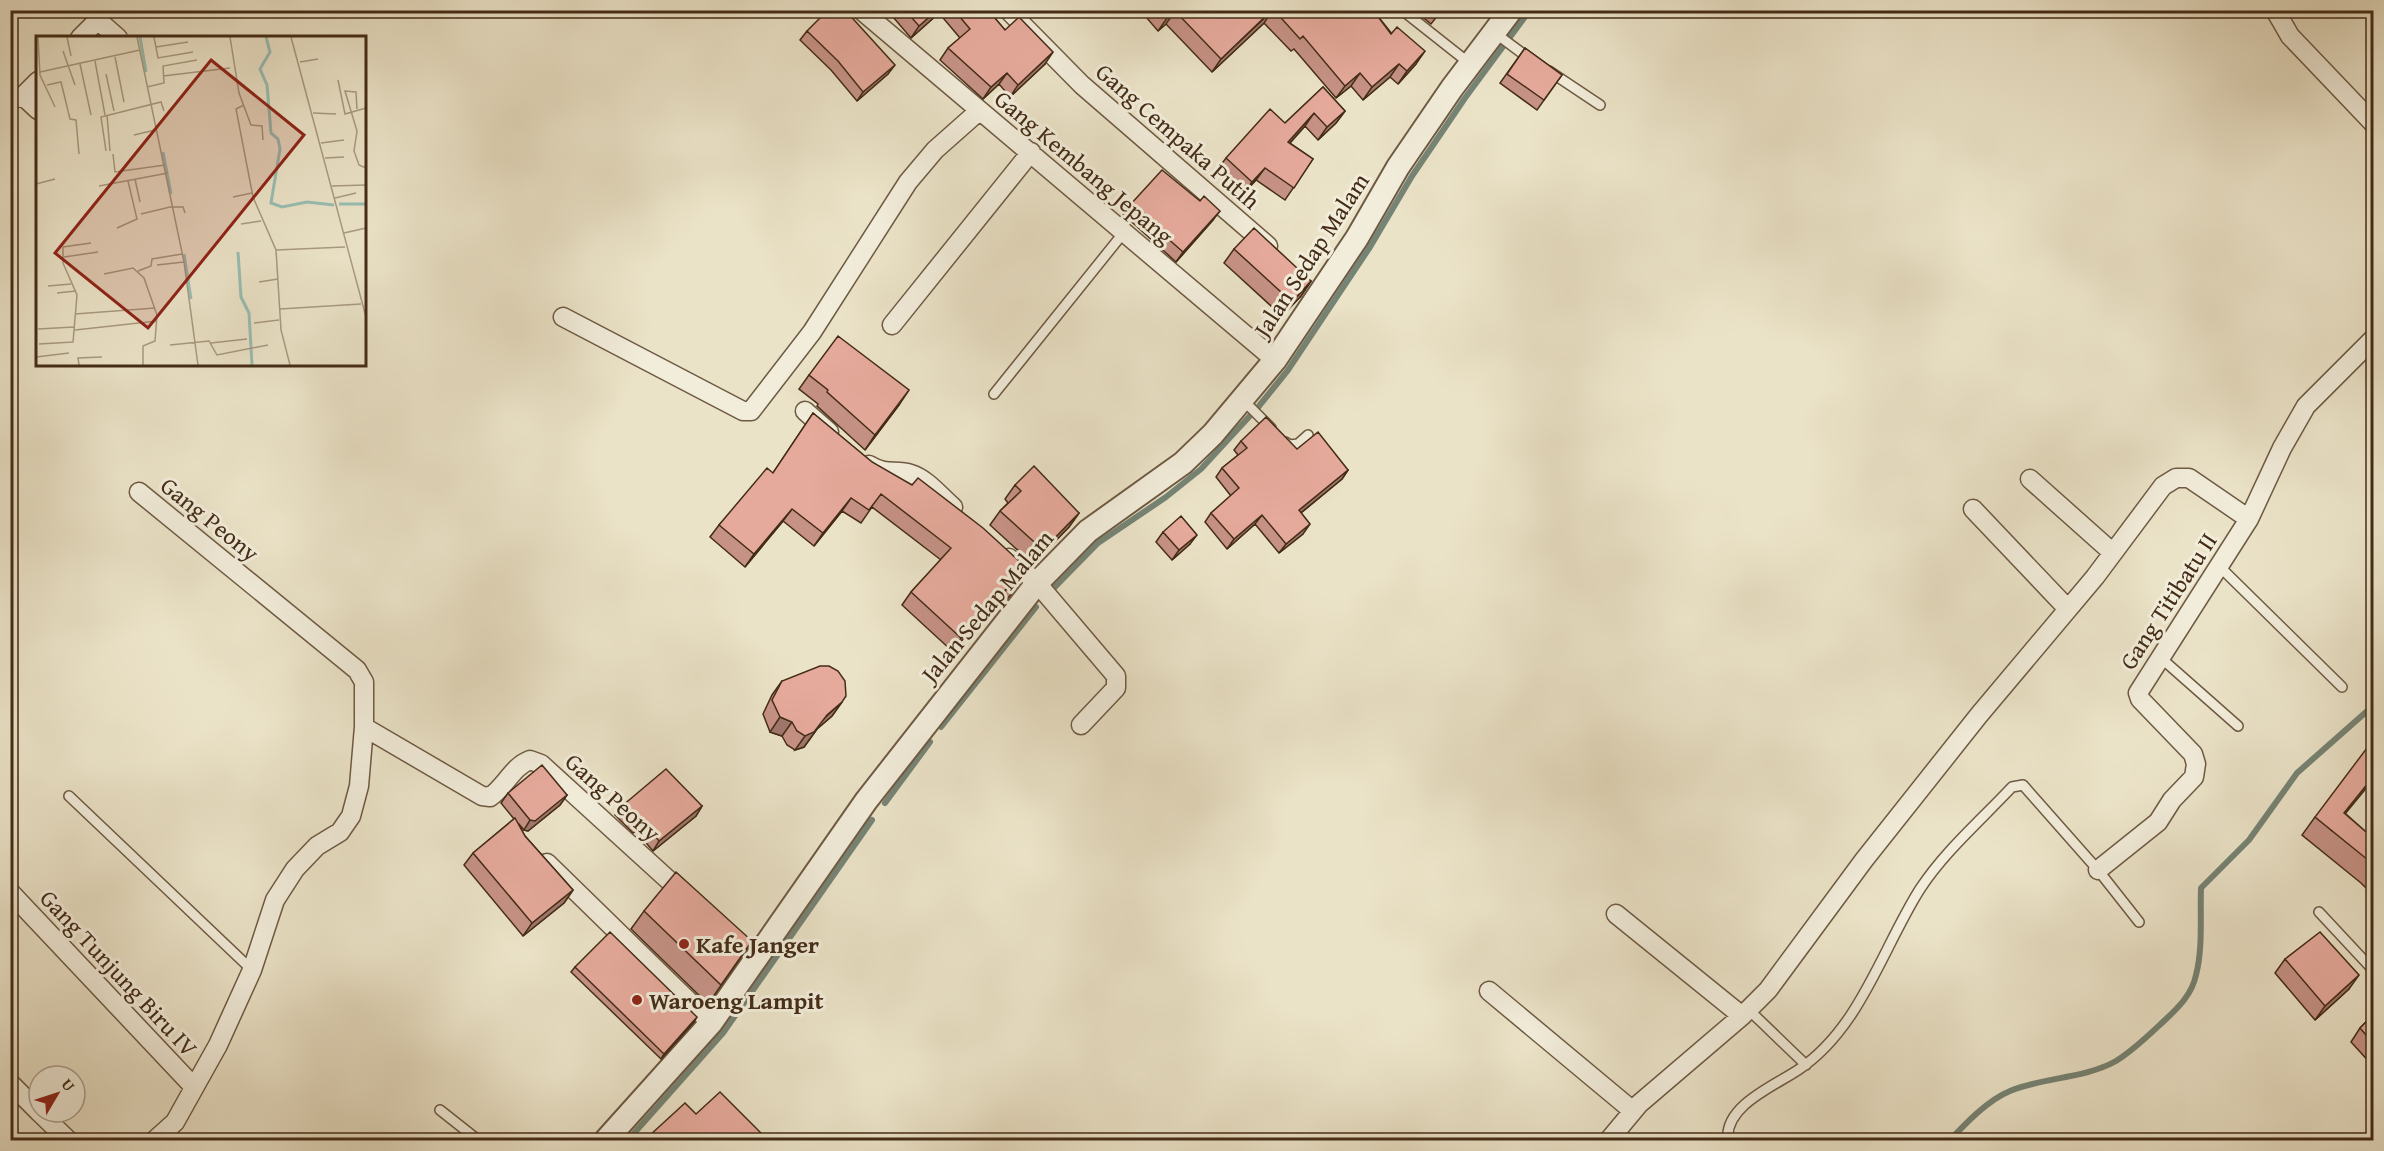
<svg xmlns="http://www.w3.org/2000/svg" width="2384" height="1151" viewBox="0 0 2384 1151" font-family="'Gentium Book Plus',serif">
  <style>
    .lines { fill: none; stroke-linecap: round; stroke-linejoin: round }
    .stream { stroke: #768475; stroke-width: 6 }
    .service-casing { stroke: #6e5a43; stroke-width: 12 }
    .minor-casing { stroke: #6e5a43; stroke-width: 21 }
    .tertiary-casing { stroke: #6e5a43; stroke-width: 26 }
    .service { stroke: #f2eddb; stroke-width: 9 }
    .minor { stroke: #f2eddb; stroke-width: 18 }
    .tertiary { stroke: #f2eddb; stroke-width: 22 }
    .wall { fill: #c69286; stroke: #442c17; stroke-width: 1.5 }
    .shaded-wall { fill: #a1776d; stroke: #442c17; stroke-width: 1.5 }
    .building { fill: #e6aa9c; stroke: #442c17; stroke-width: 1.5 }
    .poi-dot { fill: #8f2418; stroke: #f2eddb; stroke-width: 2 }
    .labels { text-anchor: middle; dominant-baseline: central; stroke-width: 6; stroke-linejoin: round; paint-order: stroke }
    .street-label { font-size: 24px; fill: #442c17; stroke: #f2eddb }
    .poi-label { font-size: 24px; font-weight: bold; fill: #442c17; stroke: #f2eddb; text-anchor: start }
    .inset-river { fill: none; stroke: #98beb3; stroke-width: 3 }
    .inset-road { fill: none; stroke: #a89a81; stroke-width: 1.5 }
    .view { fill: #8f2418; fill-opacity: 0.15; stroke: #8f2418; stroke-width: 3 }
    .inset-edge { fill: none; stroke: #442c17; stroke-width: 3 }
  </style>
  <rect width="100%" height="100%" fill="#ebe3c8"/>
  <filter id="stains"><feTurbulence type="fractalNoise" baseFrequency=".00333" numOctaves="4"/><feColorMatrix values="0 0 0 0 .2 0 0 0 0 .09 0 0 0 0 .02 0 0 0 .5 -.17"/></filter>
  <radialGradient id="worn" r=".72"><stop offset=".6" stop-color="#630" stop-opacity="0"/><stop offset="1" stop-color="#630" stop-opacity=".3"/></radialGradient>
  <g class="lines">
    <path class="stream" d="M1052 590 1098 543 1166 497 1201 469 1259 406 1288 370 1370 247 1412 176 1465 98 1530 10
      M941 727 1036 607
      M885 803 930 742
      M628 1140 723 1033 872 820
      M1950 1140C1966 1123 1988 1100 2010 1091 2043 1077 2084 1079 2116 1061 2134 1050 2150 1034 2165 1020 2179 1007 2192 994 2196 975 2203 948 2200 917 2201 888L2249 840 2297 773 2374 705"/>
    <defs>
      <path id="service" d="M1402 10 1469 63
        M1495 33 1530 59
        M1549 71 1600 105
        M994 394 1125 231
        M1243 400 1271 428
        M1285 442 1290 445 1298 444 1308 435
        M2219 566 2342 687
        M2161 658 2238 726
        M69 796 252 970
        M2319 912 2374 971
        M1749 1010 1806 1065
        M440 1110 478 1140
        M1728 1140C1724 1106 1774 1086 1798 1070 1860 1029 1882 949 1920 889 1945 851 1981 820 2012 787L2023 785 2098 870 2139 922"/>
      <path id="minor" d="M861 10C999 128 1138 243 1275 360
        M1008 10 1082 85 1268 246
        M2275 10 2290 36 2374 124
        M80 38 94 24 101 23 118 38
        M23 96 38 110
        M10 100 23 96 38 81
        M563 317 743 411H751L812 332 908 182 935 150 979 111
        M892 325 1031 152
        M805 411 829 432
        M869 465C887 476 895 469 911 474 927 479 940 496 953 507
        M2030 479 2113 553
        M139 492 357 670 364 682V727L359 786 351 816 340 832 317 846 295 869 275 900 252 970 218 1045 175 1122 155 1140
        M1973 509 2067 608
        M1009 558 1037 583 1116 676V688L1081 725
        M364 727 482 796 490 797C506 786 512 767 530 760L541 764 686 896
        M547 863 711 1023
        M2098 870 2158 822 2172 800 2194 777 2196 764 2193 754 2140 699 2138 693 2249 519 2282 448 2306 406 2374 338
        M10 892 193 1086
        M1616 914 1742 1016
        M1489 991 1633 1111
        M10 1083 39 1112
        M39 1112 68 1140
        M1609 1140 1639 1104 1742 1016 1768 990 1864 860 1979 715 2095 577 2163 486 2176 478H2189L2249 519"/>
      <path id="tertiary" d="M606 1140 711 1023 866 801 1037 583 1088 531 1183 463 1213 434 1275 360 1357 238 1398 167 1452 88 1511 10"/>
    </defs>
    <use href="#service" class="service-casing"/>
    <use href="#minor" class="minor-casing"/>
    <use href="#tertiary" class="tertiary-casing"/>
    <use href="#service" class="service"/>
    <use href="#minor" class="minor"/>
    <use href="#tertiary" class="tertiary"/>
  </g>
  <path class="wall" d="M887 10H988L1005 30 1045 64 1010 97 999 84 983 99 940 60 948 48 960 38 939 13 911 38Z
    M1140 10H1373L1416 64 1398 84 1390 77 1363 100 1351 86 1336 98 1294 49 1291 51 1264 23 1212 72 1166 24 1158 31Z
    M1414 10H1442L1431 24Z
    M807 31 888 74 857 101 831 70 800 40Z
    M1525 48 1562 75 1537 110 1500 83Z
    M1323 87 1345 111 1336 123 1318 140 1305 126 1290 143 1313 159 1285 200 1256 180 1243 194 1217 170 1226 158 1285 123Z
    M1130 205 1213 220 1176 262 1123 214Z
    M1234 249 1311 281 1301 296 1282 316 1224 263Z
    M809 375 899 405 865 450 817 406 818 404 799 389Z
    M813 413 872 462 1020 583 1004 603 999 600 952 651 902 605 911 592 941 560 872 507 861 523 842 511 814 546 783 521 745 567 710 537 719 525 773 473Z
    M1241 441 1297 449 1348 470 1342 479 1301 513 1303 534 1279 553 1255 524 1227 549 1205 522 1211 513 1231 496 1216 477 1222 468 1238 455 1234 450Z
    M1015 485 1079 513 1069 527 1033 564 990 525 1000 511 1008 503 1005 499Z
    M1163 532 1190 544 1172 560 1156 542Z
    M782 681 842 702 832 716 817 729 804 747 795 750 787 745 782 736 770 732 763 714 772 695Z
    M508 793 567 795 560 805 528 831 524 830 518 823 525 836 573 890 564 903 523 936 464 865 473 853 514 819 501 803Z
    M622 806H702L696 816 653 851 636 831 633 833 615 815Z
    M2346 814 2373 838V895L2361 883 2302 835 2315 817Z
    M644 911 752 941 708 1004 631 929Z
    M2285 959 2349 989 2315 1020 2275 973Z
    M575 967 694 1022 661 1059 571 972Z
    M2373 1015V1066L2351 1042 2360 1028Z
    M696 1114 768 1140H646L649 1136Z"/>
  <path class="shaded-wall" d="M937 10H941L939 13 911 38 919 26Z
    M1273 10 1264 23 1212 72 1221 59Z
    M1175 11 1166 24 1158 31 1167 18Z
    M1425 51 1416 64 1398 84 1407 71Z
    M1053 52 1045 64 1010 97 1018 85Z
    M1399 64 1390 77 1363 100 1372 87Z
    M895 65 888 74 857 101 863 92Z
    M1007 73 999 84 983 99 991 87Z
    M1360 73 1351 86 1336 98 1345 86Z
    M1345 111 1336 123 1318 140 1327 127Z
    M1314 113 1305 126 1280 154 1288 142Z
    M1265 168 1256 180 1243 194 1252 182Z
    M1220 211 1213 220 1176 262 1183 252Z
    M1311 281 1301 296 1282 316 1292 302Z
    M909 390 899 405 865 450 875 435Z
    M1348 470 1342 479 1292 520 1299 510Z
    M851 498 842 511 814 546 823 533Z
    M792 509 783 521 745 567 754 554Z
    M1079 513 1069 527 1033 564 1043 550Z
    M1262 515 1255 524 1227 549 1234 539Z
    M1310 524 1303 534 1279 553 1286 544Z
    M1197 535 1190 544 1172 560 1179 550Z
    M1008 587 999 600 952 651 961 638Z
    M842 702 832 716 817 729 804 747 795 750 805 736Z
    M780 717 792 722 782 736 770 732Z
    M2373 777V780L2331 831 2344 813Z
    M567 795 560 805 528 831 524 830 530 820Z
    M702 806 696 816 653 851 659 841Z
    M573 890 564 903 523 936 532 923Z
    M2359 975 2349 989 2315 1020 2325 1006Z
    M697 1017 694 1022 661 1059 664 1054Z"/>
  <path class="building" d="M828 10H845L895 65 863 92 838 61 807 31Z
    M905 10H937L919 26Z
    M954 10H988L1005 30 1019 17 1053 52 1018 85 1007 73 991 87 948 48 970 29Z
    M1161 10H1272L1221 59 1175 11 1167 18Z
    M1274 10H1373L1391 34 1397 27 1425 51 1407 71 1399 64 1372 87 1360 73 1345 86 1303 36 1300 39Z
    M1432 10H1441L1438 15Z
    M1525 48 1562 75 1544 100 1507 74Z
    M1323 87 1345 111 1327 127 1314 113 1288 142 1313 159 1294 188 1265 168 1252 182 1226 158 1270 109 1285 123Z
    M1162 170 1200 201 1204 196 1220 211 1183 252 1130 205Z
    M1254 228 1311 281 1292 302 1234 249Z
    M838 336 909 390 875 435 827 392 828 390 809 375Z
    M813 413 872 462 912 485 918 478 983 528 1029 570 1013 590 1008 587 961 638 911 592 951 548 881 494 869 510 851 498 823 533 792 509 754 554 719 525 767 468 773 473Z
    M1266 417 1297 449 1318 432 1348 470 1299 510 1310 524 1286 544 1262 515 1234 539 1211 513 1239 488 1222 468 1247 448 1241 441Z
    M1034 466 1079 513 1043 550 1000 511 1021 491 1015 485Z
    M1181 516 1197 535 1179 550 1163 532Z
    M820 666H829L838 671 845 681 846 696 842 702 827 715 814 732 805 736 797 731 792 722 780 717 772 700 782 681Z
    M2373 740V777L2344 813 2373 838V864L2315 817Z
    M542 765 567 795 535 821 530 820 508 793Z
    M666 769 702 806 659 841 643 821 640 823 622 806Z
    M515 818 525 836 573 890 532 923 473 853Z
    M676 872 752 941 721 985 644 911Z
    M610 932 697 1017 664 1054 575 967Z
    M2320 932 2359 975 2325 1006 2285 959Z
    M2373 1015V1043L2360 1028Z
    M720 1092 768 1140H653L649 1136 685 1103 696 1114Z"/>
  <g class="poi-dot">
    <circle cx="684" cy="944" r="6"/>
    <circle cx="637" cy="1000" r="6"/>
  </g>
  <g class="labels">
    <g class="street-label">
      <text transform="translate(1178 136) rotate(41)">Gang Cempaka Putih</text>
      <text transform="translate(1084 167) rotate(40)">Gang Kembang Jepang</text>
      <text transform="translate(1311 255) rotate(-57)">Jalan Sedap Malam</text>
      <text transform="translate(210 519) rotate(39)">Gang Peony</text>
      <text transform="translate(2168 601) rotate(-57)">Gang Titibatu II</text>
      <text transform="translate(987 606) rotate(-50)">Jalan Sedap Malam</text>
      <text transform="translate(613 797) rotate(42)">Gang Peony</text>
      <text transform="translate(119 973) rotate(47)">Gang Tunjung Biru IV</text>
    </g>
    <g class="poi-label">
      <text x="696" y="944">Kafe Janger</text>
      <text x="649" y="1000">Waroeng Lampit</text>
    </g>
  </g>
  <g transform="translate(36 36)">
    <rect width="330" height="330" fill="#ebe3c8"/>
    <path class="inset-river" d="M104 1 110 36M230 1 234 16 224 33 231 49 235 97 242 103 244 113 235 167 246 171 271 166 298 169M127 116 135 158M303 168H330M202 216 205 261 213 277 216 329M148 218 155 263"/>
    <path class="inset-road" d="M2 1 4 39 19 71M31 1 35 20M101 1 148 226 162 329M118 1 122 22 157 16M194 1 203 57 215 89 226 90 227 104M255 1 330 281M120 11 152 6M27 15 39 49M79 21 88 66M59 25 69 79M264 26 282 23M44 28 55 79M4 36 104 14M70 38 78 75M127 40 194 32M302 44 309 78 330 72M11 49 25 46 34 83 40 84 43 118M111 51 128 47 127 30 161 24M208 69 200 73 217 161 240 214 245 294 254 329M321 73 320 56 309 55 321 95 318 115 323 129 330 132M277 77 300 78M71 79 74 115M98 99 119 94M285 107 308 104M70 115 65 81 125 66 128 75M77 118 79 136 129 129M289 122 308 121M99 143 104 166M0 148 19 143M63 150 132 137M296 150 330 149M197 161 216 157M299 162 320 157M105 178 134 171H147L149 177M205 188 225 185M81 192 101 183 92 145M308 197 330 192M240 214 309 211M28 221 62 216M121 229 148 226M102 235 115 230 116 223 146 218M68 238 97 232 108 242 121 279 119 305 107 310V329M223 246 242 243M12 250 35 248M21 257 40 255M244 273 325 268M39 278 119 272M218 287 243 284M2 293 38 291M39 294 121 285M175 307 211 303M3 308 37 306 41 259 27 227V211L55 207M134 309 173 305 181 319 232 309M0 321 33 317M43 329 42 322 66 321"/>
    <path class="view" d="M175 24 268 99 112 292 19 217Z"/>
    <rect width="330" height="330" class="inset-edge"/>
  </g>
  <rect width="2384" height="1151" fill="none" stroke="#ebe3c8" stroke-width="36"/>
  <rect x="12" y="12" width="2360" height="1127" fill="none" stroke="#442c17" stroke-width="3"/>
  <rect x="18" y="18" width="2348" height="1115" fill="none" stroke="#442c17" stroke-width="1.5"/>
  <g transform="translate(57 1094) rotate(51)"><circle r="28" fill="#f2eddb" stroke="#aca08d" stroke-width="1.5"/>
  <path d="M0-4.5L10 22L0 15L-10 22Z" fill="#8f2418"/>
  <text y="-9" font-size="16" font-weight="bold" text-anchor="middle" fill="#442c17">U</text>
  </g>
  <rect width="100%" height="100%" filter="url(#stains)"/>
  <rect width="100%" height="100%" fill="url(#worn)"/>
</svg>
